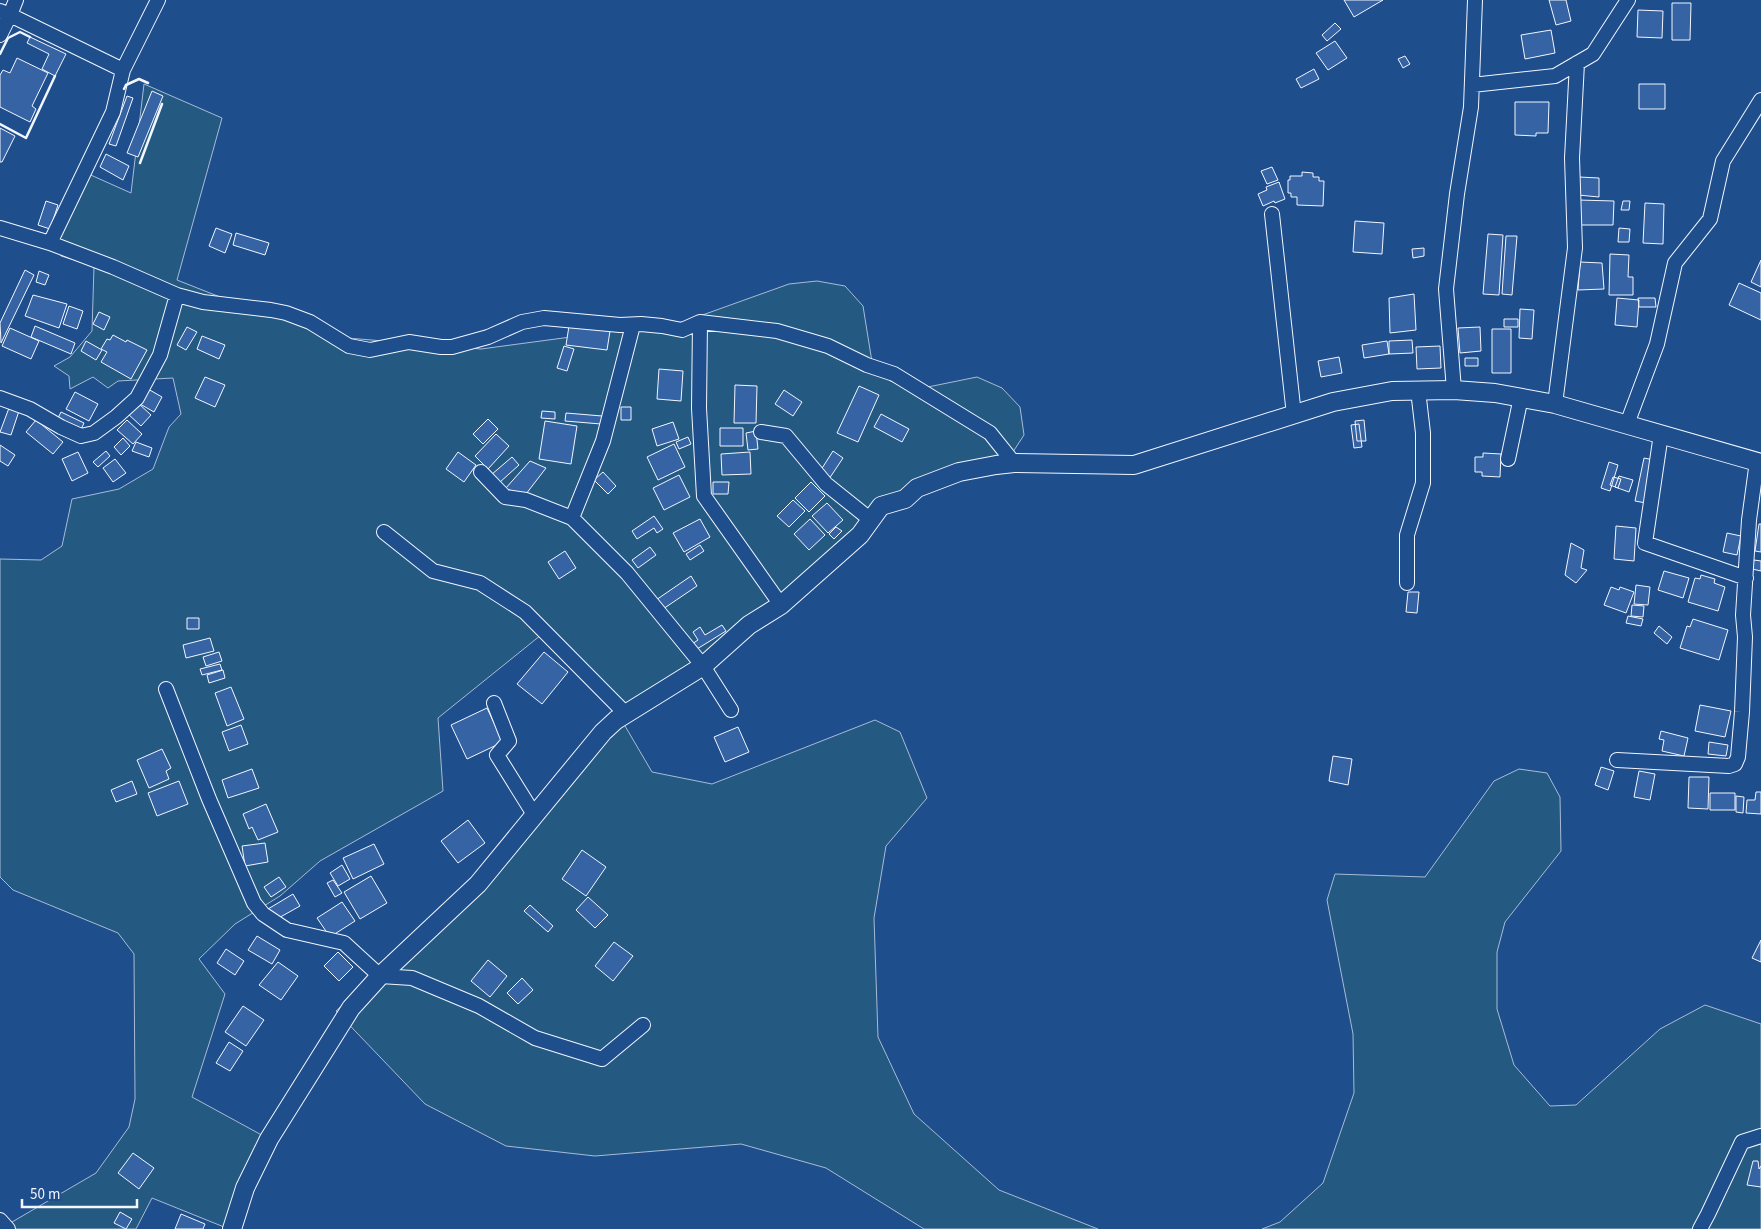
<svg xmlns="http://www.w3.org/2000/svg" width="1761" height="1229" viewBox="0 0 1761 1229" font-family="'Source Sans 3',sans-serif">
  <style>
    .green { fill: #245a82; stroke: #a8bbd7 }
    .building { fill: #3563a3; stroke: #f2f6ff }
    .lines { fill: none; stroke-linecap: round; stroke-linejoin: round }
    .minor-casing { stroke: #f2f6ff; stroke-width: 16 }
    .tertiary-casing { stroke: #f2f6ff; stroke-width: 20 }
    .minor { stroke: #1f4e8c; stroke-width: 14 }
    .tertiary { stroke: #1f4e8c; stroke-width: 18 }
    .wall { stroke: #f2f6ff; stroke-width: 2.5 }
  </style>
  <rect width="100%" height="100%" fill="#1f4e8c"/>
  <path class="green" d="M144 84 222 118 177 280 248 308 335 337 481 349 683 322 789 284 817 281 845 286 863 306 872 362 890 381 918 389 977 377 1002 388 1020 407 1024 435 1009 458 967 473 910 498 867 528 756 630 618 714 652 772 712 784 875 720 900 732 927 798 886 846 874 918 878 1037 914 1114 999 1190 1098 1229H924L826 1168 741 1144 595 1156 506 1146 425 1104 336 1011 466 891 617 714 541 635 438 718 443 791 320 861 280 896 235 924 199 959 225 994 192 1097 269 1139 229 1229 152 1198 136 1229H0L96 1173 129 1127 135 1099 134 954 118 933 13 890 0 877V559L41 560 62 546 72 499 119 489 153 469 169 427 181 414 173 378 118 381 108 388 93 377 70 389 69 376 54 366 70 357 92 331 94 266 61 256 54 247 84 172 131 193Z
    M1519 769 1547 773 1560 797 1561 851 1505 922 1497 952V1009L1514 1065 1550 1106 1576 1105 1660 1029 1705 1005 1761 1024V1229H1262L1280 1222 1323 1183 1354 1093 1353 1034 1327 900 1335 874 1425 877 1494 781Z"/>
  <path class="building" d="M1344 0H1383L1354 17Z
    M1549 0H1566L1571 21 1556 25Z
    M1672 3H1691L1690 40H1672Z
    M1638 10 1663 11 1662 38 1637 37Z
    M1335 23 1341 29 1327 41 1322 35Z
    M1551 30 1555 53 1525 59 1521 35Z
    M30 37 66 54 55 76 42 69 49 54 27 43Z
    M1335 41 1347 58 1328 70 1316 53Z
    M1405 56 1410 64 1403 68 1398 59Z
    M17 58 48 73 32 106 36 109 30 122 0 107V75L3 70 10 73Z
    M1314 69 1319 79 1301 88 1296 79Z
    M1639 84H1665V109H1639Z
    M152 91 163 96 138 157 127 153Z
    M127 96 133 98 116 146 109 144Z
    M1515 102H1549L1548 133H1536V136L1515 135Z
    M0 128 15 136 2 162H0Z
    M106 154 129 166 123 180 100 167Z
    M1272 167 1278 180 1267 184 1261 171Z
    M1302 172 1313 173V177H1319V181H1324L1323 206 1297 205V197H1291V193H1288V180H1290V176H1302Z
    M1579 177 1599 178V197L1578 195Z
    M1279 182 1285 199 1275 203 1274 201 1263 206 1258 194 1267 190 1266 187Z
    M1578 200 1614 201 1613 225H1579Z
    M46 201 58 205 50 229 38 225Z
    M1623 201H1630L1629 210H1621Z
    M1645 203 1664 204 1663 244 1643 243Z
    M1355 221 1384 223 1382 254 1353 252Z
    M216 228 232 234 225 253 209 246Z
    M1619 228 1630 229 1629 242H1618Z
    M236 233 269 243 265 255 233 245Z
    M1488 234 1503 235 1499 295 1483 294Z
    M1506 236H1517L1512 295 1502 294Z
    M1424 248V256L1413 258 1412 249Z
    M1610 254 1629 255 1628 277H1633V295H1609Z
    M1761 260V287L1751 282Z
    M1580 262 1602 263 1604 289 1578 290Z
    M25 270 34 275 1 343 0 323Z
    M39 271 49 275 45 285 36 282Z
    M1739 283 1761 293V320L1729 305Z
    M1414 294 1416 330 1390 333 1389 298Z
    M33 295 67 304 59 328 25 316Z
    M1617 298 1639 300 1637 327 1615 325Z
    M1638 298H1655L1656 307H1639Z
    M69 306 83 311 77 329 63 324Z
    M1520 309 1534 310 1532 339 1519 338Z
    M99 312 110 317 104 330 93 324Z
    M1504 319H1518V327H1504Z
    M35 326 75 343 71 354 31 337Z
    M569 326 610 331 607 350 566 345Z
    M187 327 197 332 186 350 177 345Z
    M1480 327 1481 351 1460 353 1458 328Z
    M10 328 39 341 31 359 2 346Z
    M1492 329H1511V373H1492Z
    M113 335 126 342 127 340 147 350 131 379 101 362 107 352 101 349 107 339 110 340Z
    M202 336 225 345 219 359 197 349Z
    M1412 340 1413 353 1389 354V341Z
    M86 341 102 350 96 360 81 351Z
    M1387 341 1389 354 1364 358 1362 345Z
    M564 346 574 349 567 371 557 368Z
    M1440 346 1441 368 1417 369 1416 347Z
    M1339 357 1342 373 1321 377 1318 361Z
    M1465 358H1478V366H1465Z
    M659 369 683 371 681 401 657 399Z
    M205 377 225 385 215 407 195 398Z
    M735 385 757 386 756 423H734Z
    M859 386 879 395 858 442 837 433Z
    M148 389 162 397 154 412 140 404Z
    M784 390 802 402 793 416 775 404Z
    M75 392 98 404 89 421 66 409Z
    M137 402 151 415 141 426 127 413Z
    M621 407H631V420H621Z
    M9 408 19 411 11 435 0 432Z
    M542 411 555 412V419L541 418Z
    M61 412 84 423 79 434 56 422Z
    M566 413 602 416 601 424 565 421Z
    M881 414 909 429 902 442 874 427Z
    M488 419 498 429 483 444 473 434Z
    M36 420 63 442 53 454 26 432Z
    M127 420 142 434 133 444 117 430Z
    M1364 420 1366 441H1357L1355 421Z
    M545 421 577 426 571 464 539 459Z
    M673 422 679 439 657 446 652 429Z
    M1359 424 1362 447 1354 448 1351 425Z
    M720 428H743V446H720Z
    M756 431 758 449 748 450 746 433Z
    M496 434 509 446 488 469 475 456Z
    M688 437 691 444 679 449 676 442Z
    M123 438 130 446 121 455 114 447Z
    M136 442 152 448 149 457 132 451Z
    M674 444 685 467 658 480 647 457Z
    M0 445 15 455 8 466 0 461Z
    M106 451 110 456 98 467 93 462Z
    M833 451 843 458 829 479 819 473Z
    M78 452 88 473 72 481 62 459Z
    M458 452 476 465 464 482 446 469Z
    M750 452 751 474 722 475 721 454Z
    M1483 453 1501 454 1500 477 1482 476V472H1475V457H1483Z
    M512 457 519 465 499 483 491 475Z
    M1644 458 1654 460 1646 503 1635 501Z
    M115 459 126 473 113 482 103 468Z
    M530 461 546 468 526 494 505 489Z
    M1609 462 1618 465 1610 491 1601 488Z
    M603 472 616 486 608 494 594 480Z
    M679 475 690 497 664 510 653 488Z
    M1619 476 1633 480 1629 492 1615 487Z
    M1613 477 1621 479 1618 488 1610 485Z
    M713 482H729L728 494H713Z
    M811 482 825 496 809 512 795 498Z
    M793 500 805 511 789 527 777 516Z
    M827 503 843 520 828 533 812 516Z
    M654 516 663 529 657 533 654 528 637 539 632 531Z
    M700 519 710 537 684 552 673 533Z
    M810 519 825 535 809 550 794 534Z
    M1759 524H1761V552L1755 551Z
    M1616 526 1636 528 1634 561 1614 559Z
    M836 527 842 531 834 539 829 534Z
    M1727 533 1741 536 1737 555 1723 552Z
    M1571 543 1584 550 1581 568 1587 570 1576 583 1565 575Z
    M700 545 704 551 690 560 686 554Z
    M650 547 656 555 638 568 632 560Z
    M565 551 576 568 559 579 548 562Z
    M1754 560 1761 561V571L1752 569Z
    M1664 571 1689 578 1683 598 1658 590Z
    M1701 575 1715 579 1714 583 1725 587 1718 611 1688 602 1695 578 1700 579Z
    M691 576 697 586 663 609 656 600Z
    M1636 585 1650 587 1648 605 1634 604Z
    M1611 587 1619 590 1620 587 1634 592 1626 613 1604 605Z
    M1408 592H1419L1417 613 1406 612Z
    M1632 605 1644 606 1643 617 1631 616Z
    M1628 616 1643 619 1641 626 1626 623Z
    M187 618H199V629H187Z
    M1693 619 1728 630 1719 660 1680 648 1687 626 1690 627Z
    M722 625 726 631 697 649 692 644 698 640 693 632 700 627 705 635Z
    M1659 626 1672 637 1667 644 1654 633Z
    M210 638 214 651 186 658 183 645Z
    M219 652 222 661 206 666 203 657Z
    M544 652 568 672 542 704 517 684Z
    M220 664 222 670 202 675 200 669Z
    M223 670 225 678 209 683 207 675Z
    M231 687 244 719 227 726 215 693Z
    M1700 705 1731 711 1725 737 1695 731Z
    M487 708 503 742 467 759 451 725Z
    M241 725 248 744 229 751 222 732Z
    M738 727 749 752 725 762 714 737Z
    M1661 731 1688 738 1684 756 1662 751 1664 740 1659 739Z
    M1709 742 1728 745 1726 756 1708 754Z
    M162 749 171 768 166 771 169 779 149 788 137 760Z
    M1333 756 1352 759 1348 785 1329 781Z
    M1601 767 1614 771 1608 790 1595 785Z
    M252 769 259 788 228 798 222 780Z
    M1639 771 1655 774 1650 800 1634 797Z
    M1689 777H1709L1708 809 1688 808Z
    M132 781 137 794 116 802 111 790Z
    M179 781 188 804 157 816 148 793Z
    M1756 792H1761V814L1746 813 1747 800H1755Z
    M1710 793H1735V810H1710Z
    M1736 796 1744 797 1743 813 1736 812Z
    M266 804 278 832 258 840 252 827 249 829 243 814Z
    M468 820 485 843 458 863 441 841Z
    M265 843 268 862 245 866 242 846Z
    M374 844 384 864 353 879 343 858Z
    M582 850 606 867 586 896 562 879Z
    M342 865 350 879 338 886 330 873Z
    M371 876 387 903 360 919 344 892Z
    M279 877 286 887 271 897 264 887Z
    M333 880 342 893 335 897 327 883Z
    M293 894 300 906 275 920 268 909Z
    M588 897 608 915 595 928 576 910Z
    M342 902 355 921 330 937 317 918Z
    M530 905 553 926 548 932 524 911Z
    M257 936 280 950 272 964 248 950Z
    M1761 940V962L1752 958Z
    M614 942 633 956 613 981 595 966Z
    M226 949 244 961 235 975 217 963Z
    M338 952 353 967 339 981 324 966Z
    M488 960 507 976 490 997 471 981Z
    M278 962 298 976 281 1000 259 985Z
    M522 978 533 990 518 1004 507 993Z
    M243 1006 264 1020 246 1046 225 1032Z
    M229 1042 243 1051 230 1071 216 1063Z
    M133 1153 154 1168 139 1189 118 1173Z
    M1753 1161H1758L1759 1169 1761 1166V1187L1747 1185Z
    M120 1212 132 1219 126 1229 114 1223Z
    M181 1214 205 1224 203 1229H175Z"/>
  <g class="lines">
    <defs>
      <path id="minor" d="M16 0 10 15 123 70
        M0 11 10 15 0 35
        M1472 85 1555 76 1593 54 1628 0
        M1272 214 1294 415
        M0 228 50 243
        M177 295 203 302 271 310 286 313 310 322 349 346 370 350 409 342 441 347H452L488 337 522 322 544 318 620 325 641 324 662 326 682 330 700 322 777 331 828 346 867 365 894 374 990 433 1014 463
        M700 322 699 408 704 496 781 605
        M1454 390 1446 289 1457 194 1471 107 1475 0
        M0 398 30 409 61 427 81 436 94 433 116 417 137 398 160 355 177 295 113 267 50 243 113 112 123 70 158 0
        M1555 404 1575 248 1572 158 1577 63
        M1627 424 1657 344 1675 263 1710 219 1723 161 1761 100
        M761 432 786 436 826 484 871 520
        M1661 434 1645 543 1746 578
        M1508 459 1521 397
        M481 472 505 497 526 500 572 518 627 573 703 666 731 710
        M572 518 603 441 633 325
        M384 532 433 571 480 583 525 612 626 714
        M1407 583V535L1423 483V433L1418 390
        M166 689 209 799 254 903 263 914 287 930 344 943 380 976 412 978 479 1006 535 1038 602 1059 643 1025
        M494 703 509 741 497 755 535 816
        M1617 760 1729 766 1735 764 1738 757 1742 712 1745 637 1743 615 1749 520 1757 461
        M0 1220 8 1229
        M1700 1229 1708 1214 1742 1142 1761 1136"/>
      <path id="tertiary" d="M232 1229 245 1188 269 1139 351 1008 380 976 478 884 603 732 616 720 703 666 749 625 781 605 860 535 881 506 905 499 917 488 959 472 996 465 1014 463 1134 465 1333 402 1392 391 1454 390 1495 393 1555 404 1761 463"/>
    </defs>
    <use href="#minor" class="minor-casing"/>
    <use href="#tertiary" class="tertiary-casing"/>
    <use href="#minor" class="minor"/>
    <use href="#tertiary" class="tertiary"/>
    <path class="wall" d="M0 54 8 38 20 32 30 37
      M124 89 126 85 139 79 148 83
      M0 124 26 138 55 76
      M140 163 162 104"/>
  </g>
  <path d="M22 1199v8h115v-8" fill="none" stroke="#f2f6ff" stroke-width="2.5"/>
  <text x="30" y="1199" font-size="15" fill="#f2f6ff" stroke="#1f4e8c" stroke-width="4" paint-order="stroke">50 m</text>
</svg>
